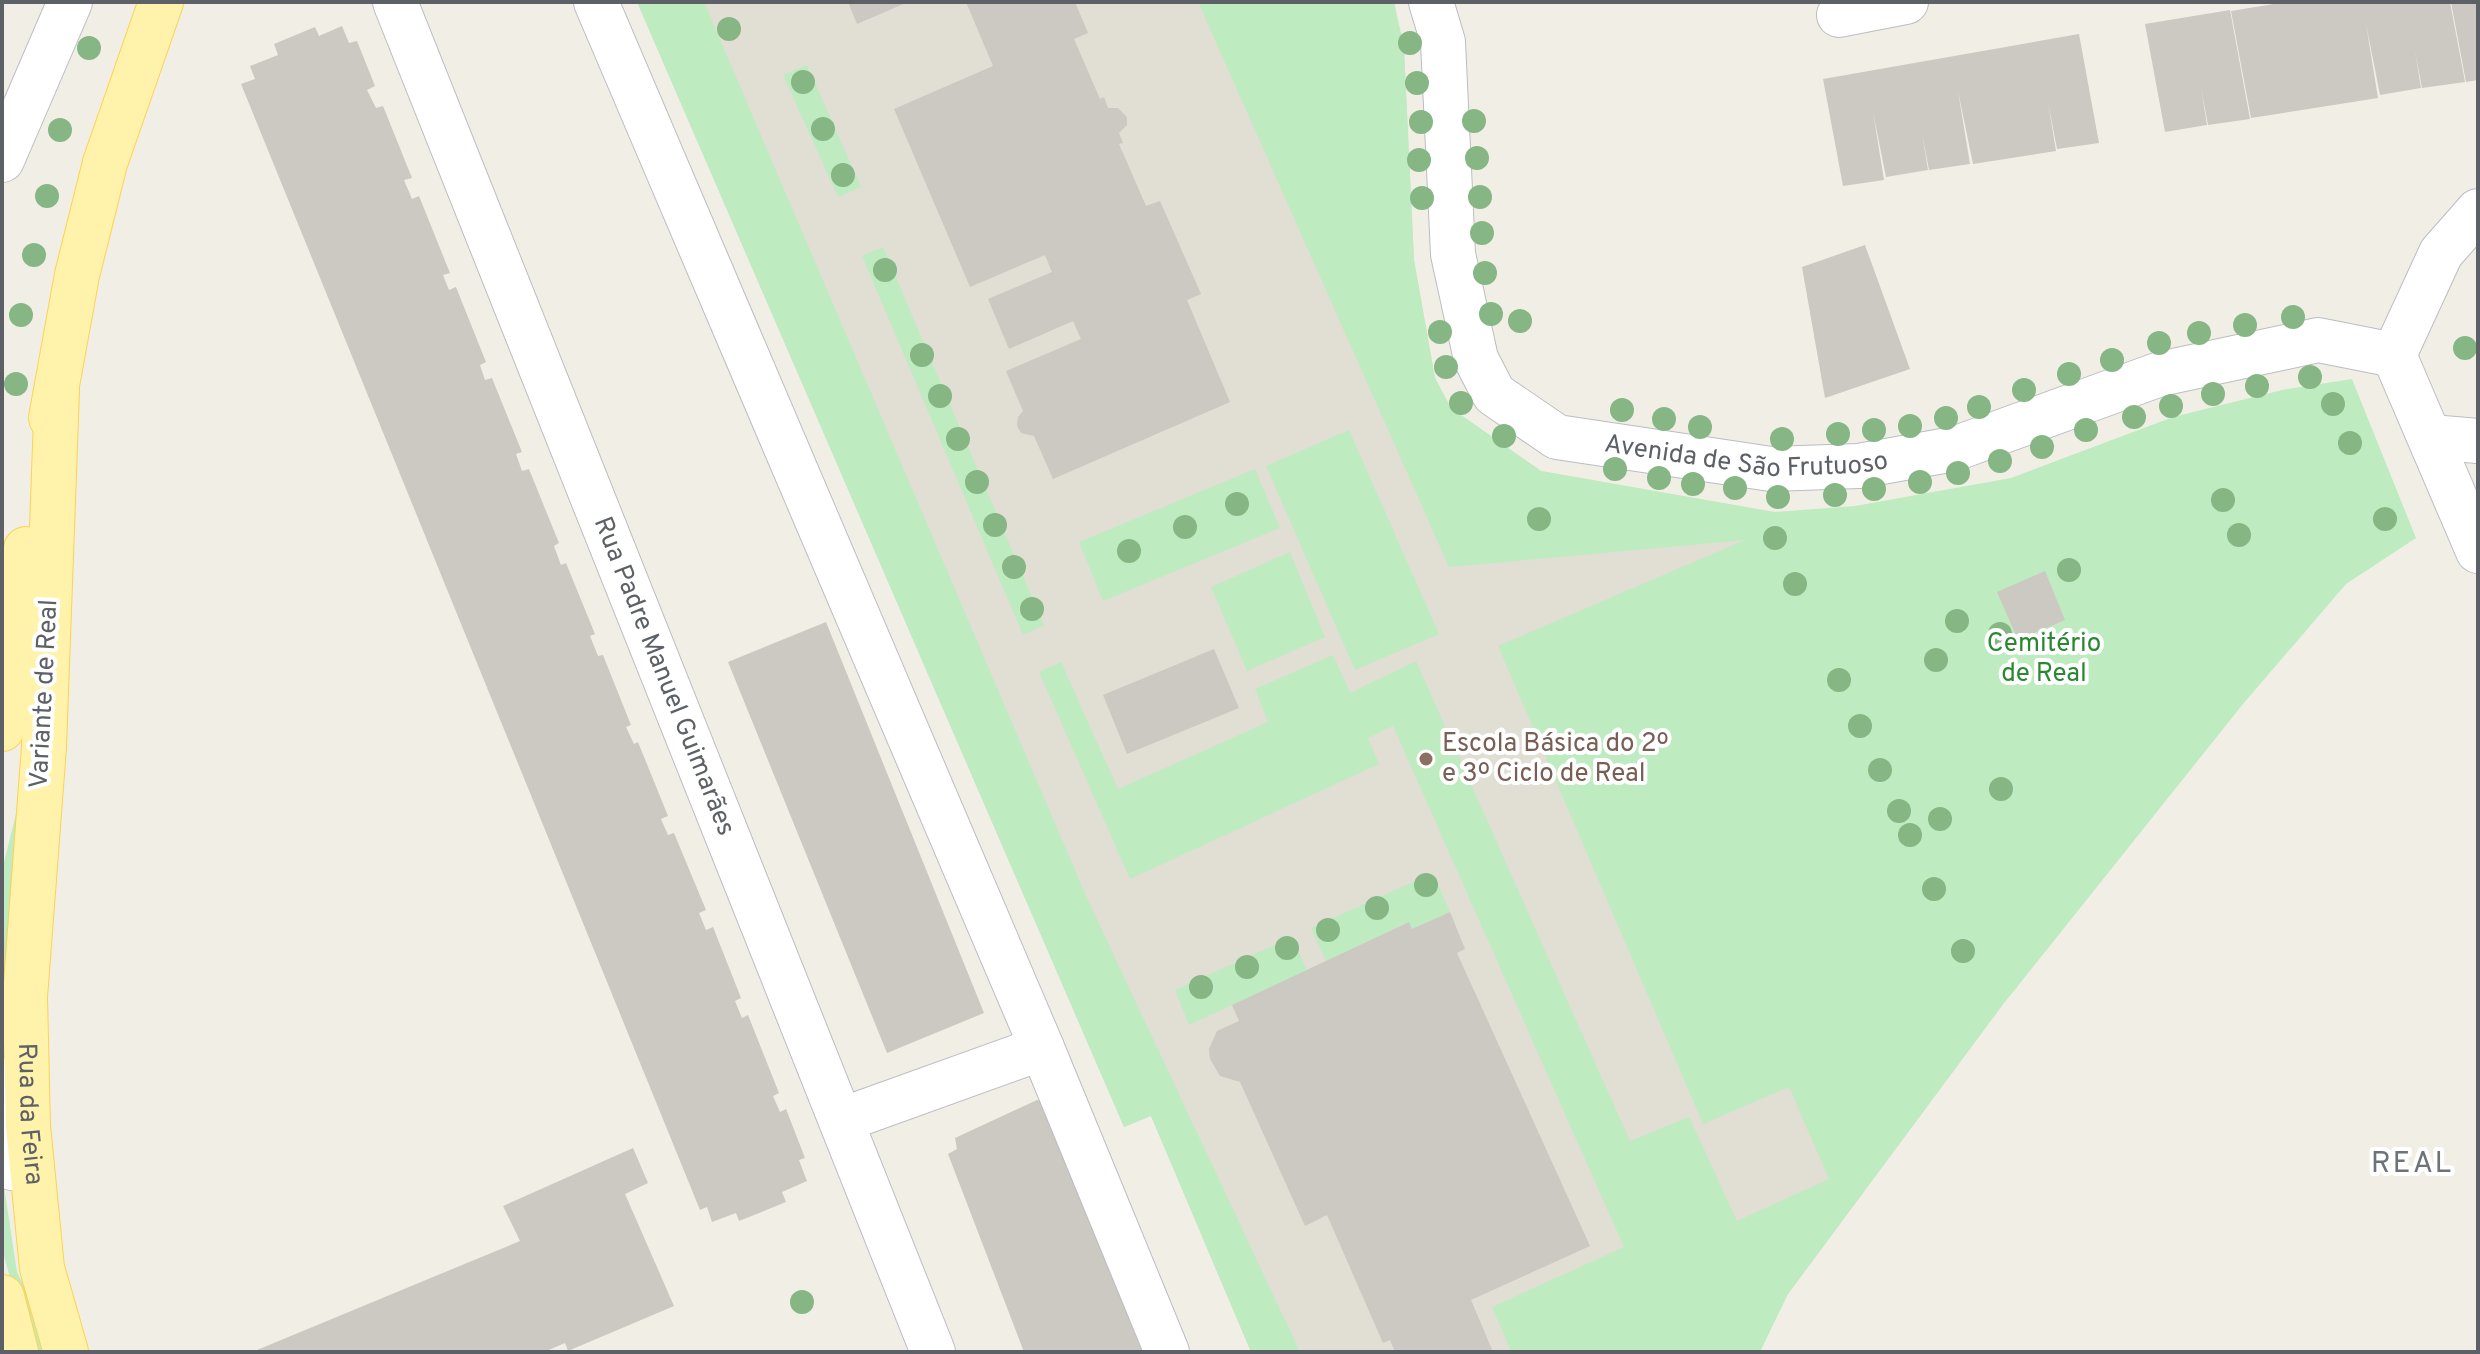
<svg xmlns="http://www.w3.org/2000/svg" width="2480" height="1354" viewBox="0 0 2480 1354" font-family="Overpass,sans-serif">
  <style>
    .education { fill: #e1ded4 }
    .green { fill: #bfebc0 }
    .building { fill: #ccc8c2 }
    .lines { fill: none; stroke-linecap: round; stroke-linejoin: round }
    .minor-casing { stroke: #babdc2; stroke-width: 46 }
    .major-casing { stroke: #ffd150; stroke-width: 46 }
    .minor { stroke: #fff; stroke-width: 44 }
    .major { stroke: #fff3ac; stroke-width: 44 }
    .tree { fill: #85b683 }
    .education-dot { fill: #8d6e63; stroke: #fff; stroke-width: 3 }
    .labels { text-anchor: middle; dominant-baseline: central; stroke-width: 8; stroke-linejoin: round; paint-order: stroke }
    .street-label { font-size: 26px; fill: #5d6167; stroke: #fff }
    .park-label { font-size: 26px; fill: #2c8732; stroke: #fff }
    .education-label { font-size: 26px; fill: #785e54; stroke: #fff; text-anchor: start }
    .quarter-label { font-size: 30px; letter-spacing: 2px; fill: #6e7379; stroke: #fff }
  </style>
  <rect width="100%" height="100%" fill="#f1efe5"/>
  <path class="education" d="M637 2H1394L1404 48 1414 260 1435 378 1451 408 1541 471 1774 512 2001 1007 1788 1294 1567 1352H1251L1151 1116 1124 1127Z"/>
  <path class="green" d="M637 2H704L1087 898 1300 1352H1251L1151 1116 1124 1127Z
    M1198 2H1394L1404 48 1414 260 1435 378 1451 408 1541 471 1774 512 1855 506 2011 478 2173 417 2282 390 2352 379 2416 538 2346 584 2243 704 2001 1007 1788 1294 1760 1352H1505L1510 1349 1492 1307 1624 1247 1393 726 1368 738 1379 764 1130 879 1039 672 1061 662 1118 789 1268 722 1255 689 1333 655 1350 693 1416 661 1630 1141 1689 1117 1737 1221 1829 1179 1789 1087 1703 1124 1498 646 1745 540 1449 567Z
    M807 65 861 187 838 197 783 75Z
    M883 247 1044 625 1023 635 862 256Z
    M1349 430 1439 634 1355 670 1266 466Z
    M1255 469 1280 528 1103 601 1079 542Z
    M1290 552 1325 637 1247 671 1211 587Z
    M22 790 7 981 2 990V870Z
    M1433 873 1450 912 1412 929 1408 922 1326 961 1311 928Z
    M1292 937 1307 970 1189 1025 1175 990Z
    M2 1173 17 1272 57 1352H31L2 1249Z"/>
  <path class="building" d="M848 2H908L857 24Z
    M966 2H1075L1088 33 1074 39 1100 99 1104 97 1108 108H1118L1127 117V125L1119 133 1123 143 1119 144 1146 206 1160 201 1201 294 1187 300 1230 402 1053 479 1034 436 1021 433 1017 426 1018 417 1023 411 1006 371 1081 339 1073 321 1009 349 988 299 1052 272 1045 255 970 287 894 109 993 66Z
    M2286 2H2450L2465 82 2422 88 2415 51 2421 88 2380 95 2366 24 2378 98 2251 118 2231 11Z
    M2451 2H2478V80L2466 82Z
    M2230 10 2250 119 2208 125 2201 88 2207 125 2165 132 2145 24Z
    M342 26 349 43 357 41 375 86 367 90 376 108 383 106 412 178 404 180 412 199 419 196 450 273 443 275 449 290 456 287 486 362 480 365 485 380 492 378 522 452 516 454 522 471 529 469 559 543 554 546 561 565 566 563 595 634 590 636 598 656 603 655 631 725 626 727 634 744 638 742 668 816 661 819 668 835 674 833 706 910 699 913 706 930 713 927 741 998 735 1001 742 1018 748 1015 779 1093 773 1096 780 1112 786 1109 805 1158 799 1160 807 1181 782 1192 786 1202 739 1221 736 1213 712 1222 707 1207 700 1210 241 84 255 79 250 66 278 55 274 44 315 27 319 36Z
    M2079 34 2099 143 2057 149 2048 102 2056 151 1973 164 1958 91 1970 164 1929 170 1922 133 1928 170 1886 177 1873 112 1884 180 1843 186 1823 79Z
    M1865 245 1910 369 1825 398 1802 267Z
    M2045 571 2065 620 2018 640 1997 592Z
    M826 622 984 1013 887 1053 728 662Z
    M1214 649 1239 708 1127 754 1103 695Z
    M1450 912 1465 949 1457 953 1590 1246 1471 1300 1493 1352H1395L1390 1340 1383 1343 1327 1215 1305 1226 1240 1082 1220 1076 1210 1059 1209 1049 1217 1031 1239 1021 1232 1005 1409 922 1412 929Z
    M1037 1100 1049 1103 1146 1352H1024L948 1154 957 1149 955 1138Z
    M633 1148 648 1183 625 1194 674 1306 568 1351 565 1343 544 1352H252L520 1241 503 1206Z"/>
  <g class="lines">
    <defs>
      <g id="minor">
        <path id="s1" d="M395 2 933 1352"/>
        <path d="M596 2 1042 1048"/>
        <path id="s2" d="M1431 2 1443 42 1453 254 1476 359 1494 394 1557 437 1771 469 1859 466 1954 449 2160 374 2318 340 2394 355"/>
        <path d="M1839 15 1906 2"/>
        <path d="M2 160 70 2"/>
        <path d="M2394 355 2478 551"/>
        <path d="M2394 355 2441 253 2478 211"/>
        <path d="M2431 437 2478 441"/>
        <path d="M2 1081 12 1168"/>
        <path d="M842 1120 1042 1048 1167 1352"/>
      </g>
      <g id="major">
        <path id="s3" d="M57 391 44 747 25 997 28 1126 42 1268 66 1352"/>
        <path d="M51 418 77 275 105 163 161 2"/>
        <path d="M2 729 26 549"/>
        <path d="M2 1297 16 1352"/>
      </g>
    </defs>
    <use href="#minor" class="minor-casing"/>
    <use href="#major" class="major-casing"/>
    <use href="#minor" class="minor"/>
    <use href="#major" class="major"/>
  </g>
  <g class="tree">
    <circle cx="729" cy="29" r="12"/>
    <circle cx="1410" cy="43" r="12"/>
    <circle cx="89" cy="48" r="12"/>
    <circle cx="803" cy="82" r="12"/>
    <circle cx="1417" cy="83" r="12"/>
    <circle cx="1474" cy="121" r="12"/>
    <circle cx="1421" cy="122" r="12"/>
    <circle cx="823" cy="129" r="12"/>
    <circle cx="60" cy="130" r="12"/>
    <circle cx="1477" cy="158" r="12"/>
    <circle cx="1419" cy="160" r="12"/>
    <circle cx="843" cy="175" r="12"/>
    <circle cx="47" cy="196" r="12"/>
    <circle cx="1480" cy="197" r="12"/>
    <circle cx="1422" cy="198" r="12"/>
    <circle cx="1482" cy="233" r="12"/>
    <circle cx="34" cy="255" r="12"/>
    <circle cx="885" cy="270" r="12"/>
    <circle cx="1485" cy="273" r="12"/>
    <circle cx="1491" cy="314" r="12"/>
    <circle cx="21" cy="315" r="12"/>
    <circle cx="2293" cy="317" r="12"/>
    <circle cx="1520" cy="321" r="12"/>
    <circle cx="2245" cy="325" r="12"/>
    <circle cx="1440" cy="332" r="12"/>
    <circle cx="2199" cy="333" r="12"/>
    <circle cx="2159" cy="343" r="12"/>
    <circle cx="2465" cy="348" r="12"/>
    <circle cx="922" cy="355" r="12"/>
    <circle cx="2112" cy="360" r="12"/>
    <circle cx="1446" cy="367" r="12"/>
    <circle cx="2069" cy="374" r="12"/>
    <circle cx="2310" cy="377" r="12"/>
    <circle cx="16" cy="384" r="12"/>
    <circle cx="2257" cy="386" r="12"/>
    <circle cx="2024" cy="390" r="12"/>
    <circle cx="2213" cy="394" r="12"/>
    <circle cx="940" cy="396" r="12"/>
    <circle cx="1461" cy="403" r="12"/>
    <circle cx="2333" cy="404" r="12"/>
    <circle cx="2171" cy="406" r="12"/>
    <circle cx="1979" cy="407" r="12"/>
    <circle cx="1622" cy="410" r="12"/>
    <circle cx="2134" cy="417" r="12"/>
    <circle cx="1946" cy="418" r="12"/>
    <circle cx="1664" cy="419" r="12"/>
    <circle cx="1910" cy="426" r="12"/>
    <circle cx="1700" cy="427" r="12"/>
    <circle cx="1874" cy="430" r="12"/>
    <circle cx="2086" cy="430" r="12"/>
    <circle cx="1838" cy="434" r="12"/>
    <circle cx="1504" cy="436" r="12"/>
    <circle cx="958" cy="439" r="12"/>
    <circle cx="1782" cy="439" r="12"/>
    <circle cx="2350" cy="443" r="12"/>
    <circle cx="2042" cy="447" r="12"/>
    <circle cx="2000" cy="461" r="12"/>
    <circle cx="1615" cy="469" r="12"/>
    <circle cx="1958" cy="473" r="12"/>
    <circle cx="1659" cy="478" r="12"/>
    <circle cx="977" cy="482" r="12"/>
    <circle cx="1920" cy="482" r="12"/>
    <circle cx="1693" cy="484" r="12"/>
    <circle cx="1735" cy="488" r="12"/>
    <circle cx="1874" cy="489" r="12"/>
    <circle cx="1835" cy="495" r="12"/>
    <circle cx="1778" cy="497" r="12"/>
    <circle cx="2223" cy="500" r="12"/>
    <circle cx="1237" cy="504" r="12"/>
    <circle cx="1539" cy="519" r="12"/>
    <circle cx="2385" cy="519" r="12"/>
    <circle cx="995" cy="525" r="12"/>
    <circle cx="1185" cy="527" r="12"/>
    <circle cx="2239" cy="535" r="12"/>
    <circle cx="1775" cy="538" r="12"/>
    <circle cx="1129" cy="551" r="12"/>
    <circle cx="1014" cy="567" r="12"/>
    <circle cx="2069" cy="570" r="12"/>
    <circle cx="1795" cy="584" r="12"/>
    <circle cx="1032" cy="609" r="12"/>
    <circle cx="1957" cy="621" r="12"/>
    <circle cx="2000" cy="634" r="12"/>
    <circle cx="1936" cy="660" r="12"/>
    <circle cx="1839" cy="680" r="12"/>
    <circle cx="1860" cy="726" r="12"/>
    <circle cx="1880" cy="770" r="12"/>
    <circle cx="2001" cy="789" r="12"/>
    <circle cx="1899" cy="811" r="12"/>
    <circle cx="1940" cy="819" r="12"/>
    <circle cx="1910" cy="835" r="12"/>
    <circle cx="1426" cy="885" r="12"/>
    <circle cx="1934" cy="889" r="12"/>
    <circle cx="1377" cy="908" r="12"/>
    <circle cx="1328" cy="930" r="12"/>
    <circle cx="1287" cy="948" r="12"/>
    <circle cx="1963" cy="951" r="12"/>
    <circle cx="1247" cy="967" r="12"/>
    <circle cx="1201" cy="987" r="12"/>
    <circle cx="802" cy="1302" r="12"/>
  </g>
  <circle class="education-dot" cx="1426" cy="759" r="8"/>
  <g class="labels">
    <g class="street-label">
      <text stroke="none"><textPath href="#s2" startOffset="668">Avenida de São Frutuoso</textPath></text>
      <text stroke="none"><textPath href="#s1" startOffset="726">Rua Padre Manuel Guimarães</textPath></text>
      <text transform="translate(45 694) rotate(-87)">Variante de Real</text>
      <text stroke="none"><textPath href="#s3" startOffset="724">Rua da Feira</textPath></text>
    </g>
    <g class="park-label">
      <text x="2044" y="644">Cemitério<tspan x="2044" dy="30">de Real</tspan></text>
    </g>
    <g class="education-label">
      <text x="1442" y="744">Escola Básica do 2º<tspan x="1442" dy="30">e 3º Ciclo de Real</tspan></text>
    </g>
    <g class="quarter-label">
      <text x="2412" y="1164">REAL</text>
    </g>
  </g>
  <rect width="2480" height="1354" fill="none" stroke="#5d6167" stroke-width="8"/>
</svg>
